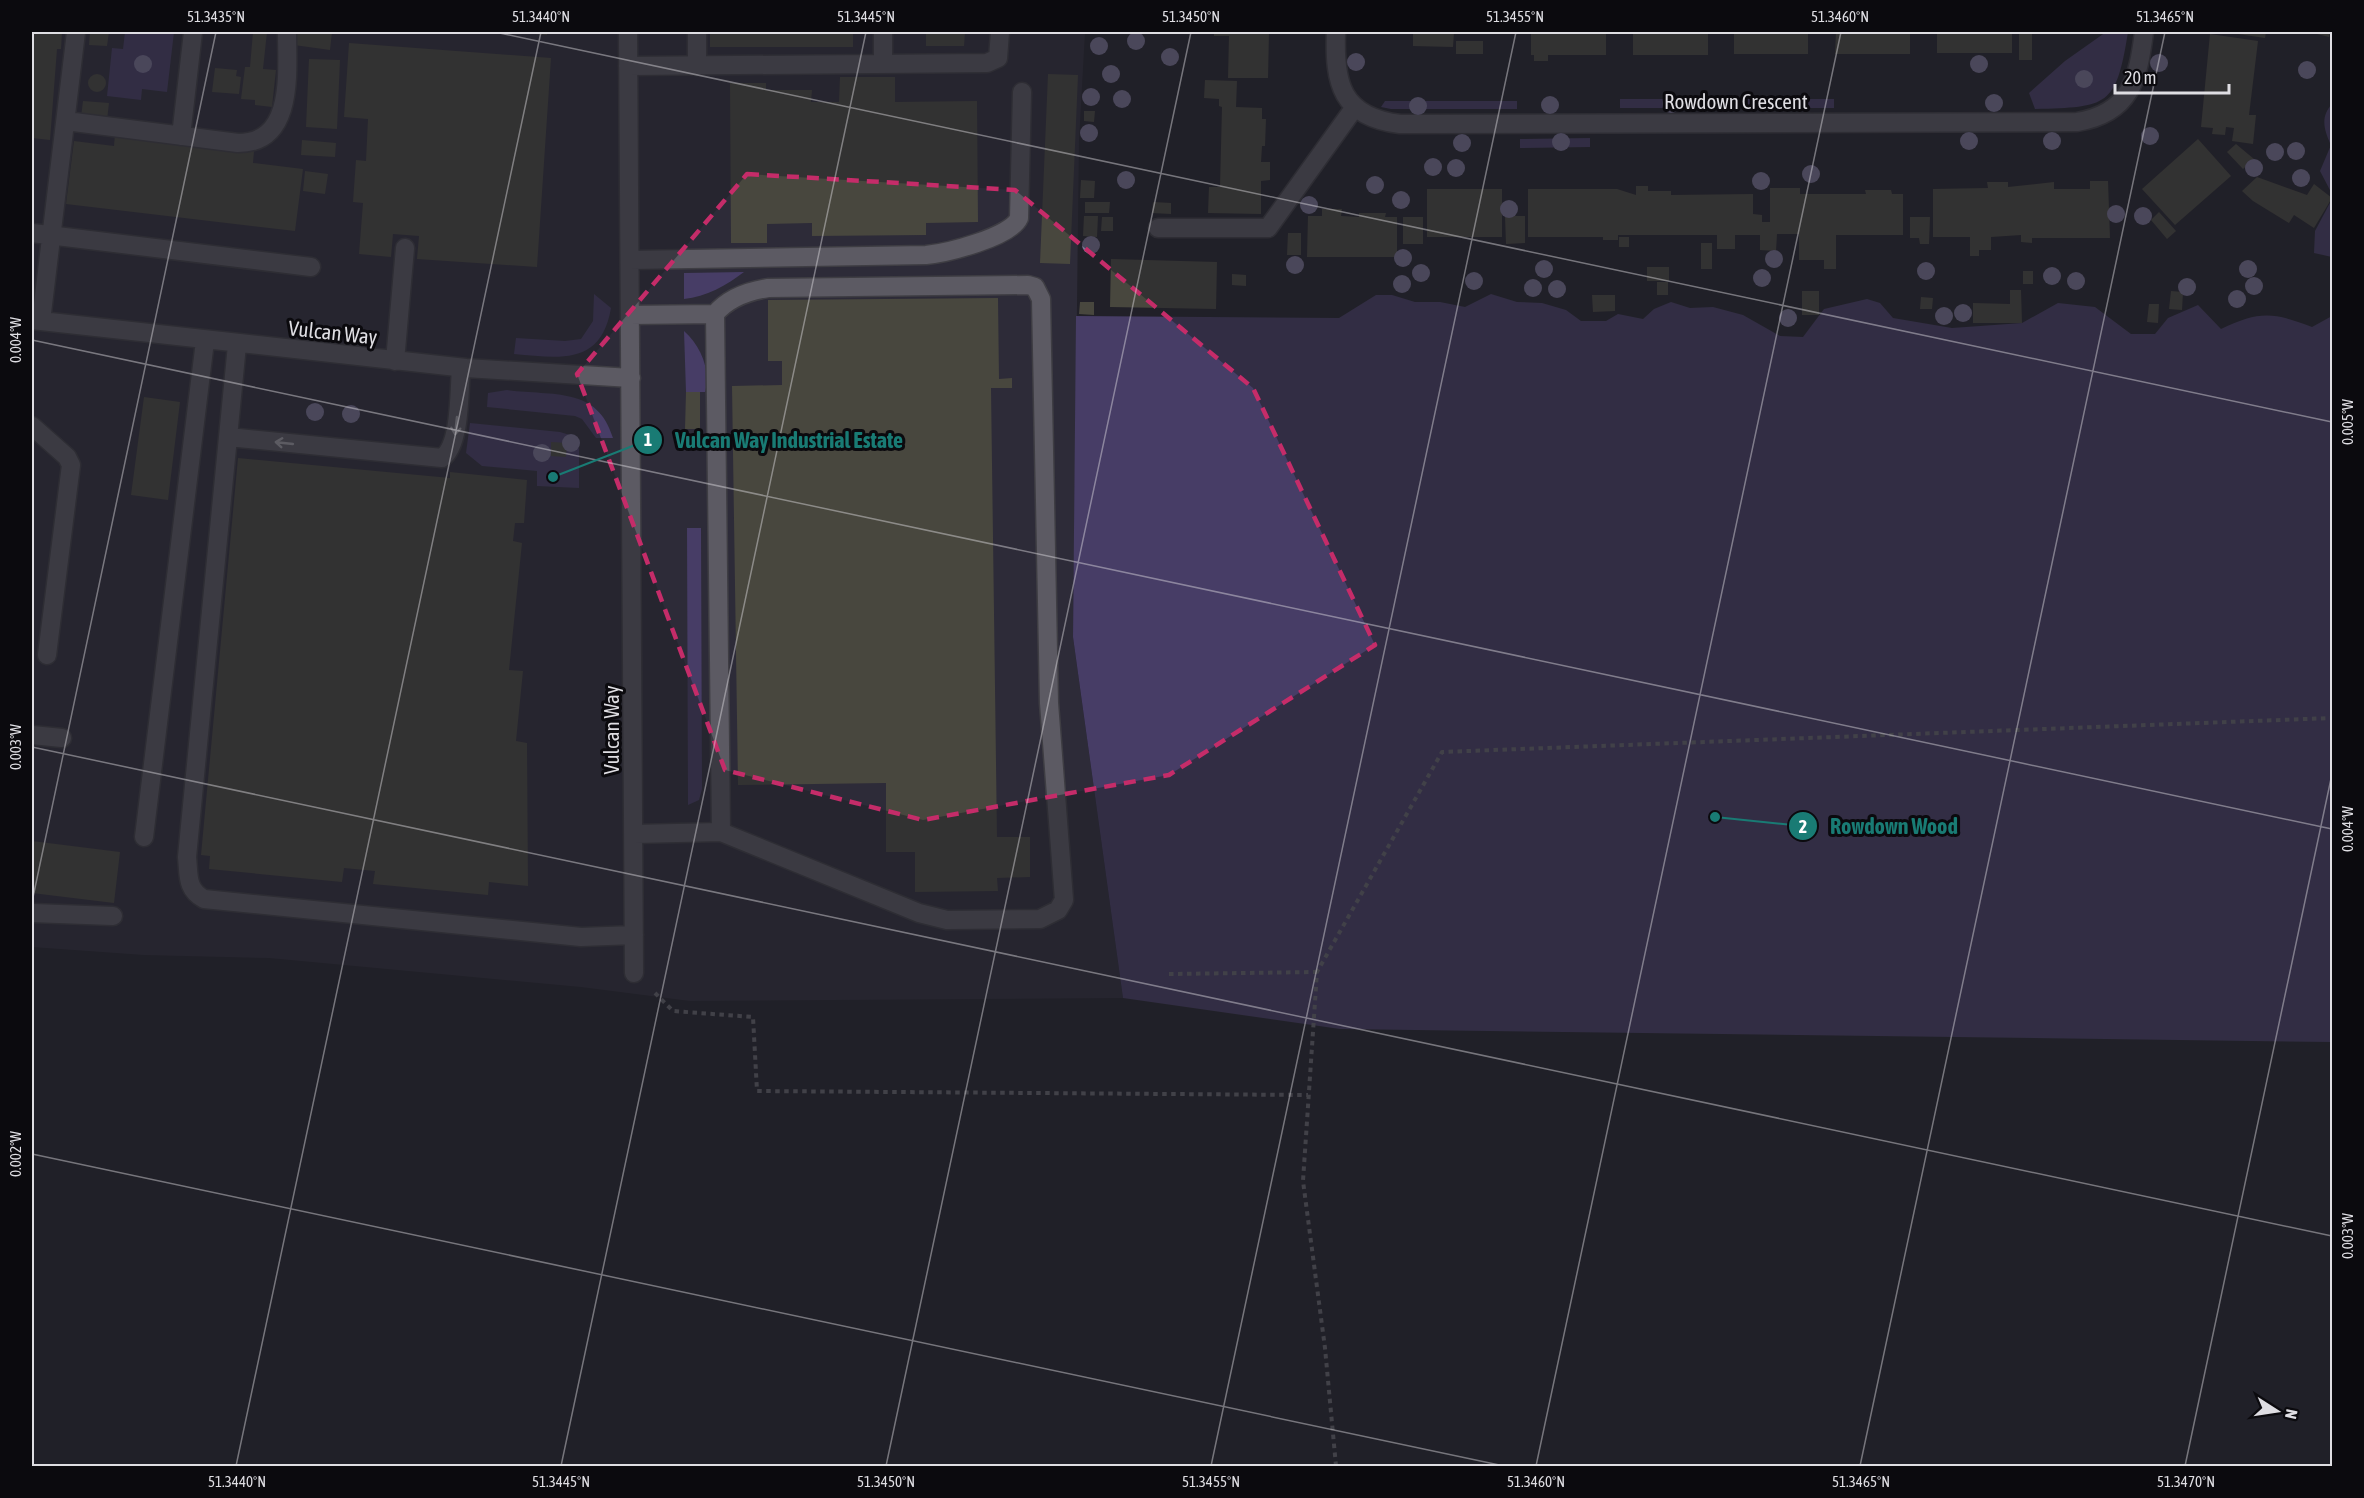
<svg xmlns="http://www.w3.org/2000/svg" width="2364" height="1498" viewBox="0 0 2364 1498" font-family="'Asap Condensed',sans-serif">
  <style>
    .built { fill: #2d2b38 }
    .green { fill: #473d66 }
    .building { fill: #48473e }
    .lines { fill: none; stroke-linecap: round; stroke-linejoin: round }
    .minor-casing { stroke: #3e3d43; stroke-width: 21 }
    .path { stroke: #69686f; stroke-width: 4; stroke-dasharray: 4.5 4.5; stroke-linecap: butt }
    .minor { stroke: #5c5a63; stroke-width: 18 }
    .tree { fill: #7c7598 }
    .oneway { stroke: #a4a3a9 }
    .marked { fill: none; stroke: #c52c69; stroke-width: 4.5; stroke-dasharray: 12 8; stroke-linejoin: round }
    .ticks { fill: none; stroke: #dfdee3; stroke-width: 1.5; stroke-opacity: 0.45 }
    .labels { text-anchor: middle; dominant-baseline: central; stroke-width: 6; stroke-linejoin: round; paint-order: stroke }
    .street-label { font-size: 21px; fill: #dfdee3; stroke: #0b0a0e }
    .leader { fill: none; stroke: #197b74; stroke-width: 2 }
    .callout-dot { fill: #197b74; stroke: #0b0a0e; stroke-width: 2 }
    .mark-label { font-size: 18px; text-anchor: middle; font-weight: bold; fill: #fff }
    .callout-label { font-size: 22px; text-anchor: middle; font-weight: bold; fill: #197b74; stroke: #0b0a0e; stroke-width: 6; stroke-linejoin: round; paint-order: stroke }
    .neatline { fill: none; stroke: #dfdee3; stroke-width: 2 }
    .ticks-label { font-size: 15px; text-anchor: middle; fill: #dfdee3 }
  </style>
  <rect width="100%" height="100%" fill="#212028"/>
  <path class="built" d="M32 32H1085L1079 141 1073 637 1123 998 690 1001 581 987 269 958 144 955 32 947Z"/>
  <path class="green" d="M125 32H174L167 92 142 89 141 100 107 96 112 48 123 49Z
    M2106 32H2128C2116 107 2108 107 2035 109L2029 93 2065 61Z
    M1620 99H1697V108H1620Z
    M1748 99H1834V108H1748Z
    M1385 101H1517V109H1391L1381 107Z
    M2332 104V194L2320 171 2331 145C2324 130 2320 117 2332 104Z
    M1590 138V147L1520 148V139Z
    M2332 199V257L2314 253 2315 231Z
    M744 272C727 285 706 297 684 299V273Z
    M594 294 611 308C601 366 560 358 514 354L516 338 565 341 581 339 593 321Z
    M1491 294 1517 302 1542 303 1566 310 1581 321H1606L1618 314 1643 319 1654 309 1671 302 1690 308 1713 307 1743 315 1780 336 1803 337 1824 309 1867 299 1880 303 1893 318 1952 328 2022 323 2058 303 2095 307 2131 334H2155L2168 318 2198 305 2221 329C2259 311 2273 312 2312 327L2332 316V1042L1340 1029 1123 998 1073 637 1076 316 1339 318 1376 295H1392L1415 302H1440L1465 307Z
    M684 331C701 346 711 370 705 392H686Z
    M507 390C552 396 598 386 613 438H596L582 419 575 416 487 407 488 393Z
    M470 423 560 432 573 436 579 449V488L537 486V471L482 466 466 453Z
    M687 528H701L702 789 699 800 688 805Z"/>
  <path class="building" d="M32 32H62L61 49H57L50 140 32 138Z
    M90 32H109L107 46 89 45Z
    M253 32H267L263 69 276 70 272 107 255 105V100L241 99 245 67H250Z
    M296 32H332L330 50 294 45Z
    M525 32H547V35L524 33Z
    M710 32H853V47H710Z
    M926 32H965L964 46H926Z
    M1214 32H1269L1268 78H1228L1229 36H1214Z
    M1409 32H1454L1453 47 1413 46V34H1409Z
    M1531 32H1606V55H1548V61H1534V55H1531Z
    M1633 32H1708V55H1633Z
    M1734 32H1808V54H1734Z
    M1836 32H1910V54H1835Z
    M1937 32H2012V53H1937Z
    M2019 32H2032V60H2019Z
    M2239 32H2266L2265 38 2238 34Z
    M2309 32H2330L2329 37Z
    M2210 34 2258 41 2249 115H2256L2253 144 2232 141 2234 128 2226 127 2225 135 2212 134 2213 128 2201 127Z
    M1456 41H1483V54H1456Z
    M349 43 551 58 537 267 417 259 419 236 393 234 391 257 359 254 363 203 353 202 356 160 366 161 368 119 344 117Z
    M309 59 340 60 337 129 306 127Z
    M215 68 237 70 236 76 241 77 239 94 212 92Z
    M88 83a9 9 0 1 1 18 0a9 9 0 1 1-18 0Z
    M1048 74 1078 75 1070 264 1040 263Z
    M840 77H895V102L977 101 978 222 926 223V235L812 236V223L767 224V243H731L730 83H766V90H812L811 102H839Z
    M1205 80 1237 81 1236 107 1262 108V119H1266L1265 146H1262L1261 162H1270V180L1261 181V214L1208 213 1209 187H1220L1222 107 1219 106V99L1204 98Z
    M83 101 109 103 107 120 81 117Z
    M1084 111H1095L1094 122 1084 121Z
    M115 134 254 151 253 163 303 169 295 231 66 204 74 141 114 146Z
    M2198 139 2231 176 2175 225 2142 189Z
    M302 140 336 143 335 157 301 155Z
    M2236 144 2254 159 2243 169 2227 152Z
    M305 171 328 174 325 194 303 191Z
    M2257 177 2307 195 2314 184 2332 198 2314 228 2294 215 2289 223 2253 201 2242 191Z
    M1081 180 1095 181 1094 198H1080Z
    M2090 181H2108L2110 238H2032V243L2021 242V235L1991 237V250H1979V256H1970V237H1933V189L1988 188 1987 182H2008V187L2054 182V189H2090Z
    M1636 186H1648V191H1671V195L1753 194V214L1762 215V222H1770V188H1800V194H1866L1865 190H1891L1892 194H1903V235H1836V269H1824V260H1799V234H1777L1776 251 1760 250V235H1735V249H1717V235H1618V240H1603V237H1528V189H1617L1636 195Z
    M1427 189H1502V237H1427Z
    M1085 202H1110L1109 213H1085Z
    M1153 202 1171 203V214L1152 213Z
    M1322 209H1342L1341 216 1359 217V213H1386L1385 217H1397V257H1307L1308 216H1322Z
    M2159 212 2176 231 2167 239 2151 220Z
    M1084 216H1098L1097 237 1083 236Z
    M1505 216H1525V243L1506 244Z
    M1102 217H1113V231H1101Z
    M1403 217H1423V244H1403Z
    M1910 217H1930L1929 244H1920L1919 238H1910Z
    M1288 233H1301V255H1287Z
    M1619 237H1629V247H1619Z
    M1701 243H1712V269H1701Z
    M1111 259 1217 262 1216 309 1110 307Z
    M1647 267H1669V281H1647Z
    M2023 271H2033V284H2023Z
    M1232 274 1246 275V286L1232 285Z
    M1657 282H1668V295H1657Z
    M2010 290H2021L2022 323H1973V303L2010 304Z
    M1802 291H1819V315H1802Z
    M2171 291 2183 292 2182 310 2169 309Z
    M1592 295H1615V311L1593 312Z
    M1921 297 1933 298 1932 309H1920Z
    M998 298 999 379 1012 378V388H991L997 837H1030V877L997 878 998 891 915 892V852H886V783L738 785 732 386 782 385V361H768V300Z
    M1080 302H1094V315L1079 314Z
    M2149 304H2159L2158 323 2147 322Z
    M686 392H700V429H685Z
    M144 397 180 402 168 500 131 495Z
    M551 442 567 443 566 457 551 456Z
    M238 458 450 478V472L527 480 524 523H515L513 541 522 543 509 670 523 671 516 741 527 743 528 886 489 882 488 895 373 884 375 871 344 868 342 882 209 869 210 856 201 855Z
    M32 841 120 852 114 903 32 893Z"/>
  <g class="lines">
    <defs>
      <path id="minor" d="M628 32 634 973
        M697 32V66
        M1336 32C1334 83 1341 117 1400 124L2077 122C2131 113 2138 79 2144 32
        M883 64V32
        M628 66 987 63 998 58 1000 32
        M66 121 238 143C295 143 287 71 287 32
        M181 136 193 32
        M1158 228H1268L1355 107
        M32 233 311 267
        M630 260 926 255C947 253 1011 237 1019 218L1022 92
        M715 314 721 832
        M630 315 715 314C728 298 749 291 768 288L1028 285 1035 287 1041 299 1049 703 1064 900 1058 910 1040 919 947 920 919 913 721 832 634 834
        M32 320 466 368 631 378
        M41 321 76 32
        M237 345 187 857C189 875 186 889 204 899L581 937 634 935
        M395 361 405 248
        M32 426 67 457 71 465 47 655
        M228 437 442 458C461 445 459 391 461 368
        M32 735 62 738
        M144 837 205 341
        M32 913 113 916"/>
    </defs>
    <use href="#minor" class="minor-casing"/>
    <path class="path" d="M1169 974 1317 972
      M655 993 673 1011 753 1017 757 1091 1308 1095
      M1336 1466 1325 1348 1303 1181 1317 972 1442 752 2332 718"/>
    <use href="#minor" class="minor"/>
  </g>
  <g class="tree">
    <circle cx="1136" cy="41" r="9"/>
    <circle cx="1099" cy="46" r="9"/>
    <circle cx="1170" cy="57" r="9"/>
    <circle cx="1356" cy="62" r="9"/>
    <circle cx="2159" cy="63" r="9"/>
    <circle cx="143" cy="64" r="9"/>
    <circle cx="1979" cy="64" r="9"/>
    <circle cx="2307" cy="70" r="9"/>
    <circle cx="1111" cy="74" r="9"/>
    <circle cx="2084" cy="79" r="9"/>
    <circle cx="1091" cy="97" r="9"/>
    <circle cx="1122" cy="99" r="9"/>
    <circle cx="1994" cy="103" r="9"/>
    <circle cx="1671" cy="104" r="9"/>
    <circle cx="1550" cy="105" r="9"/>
    <circle cx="1418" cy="106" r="9"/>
    <circle cx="1089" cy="133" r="9"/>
    <circle cx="2150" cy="136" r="9"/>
    <circle cx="1969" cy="141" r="9"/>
    <circle cx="2052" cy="141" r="9"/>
    <circle cx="1561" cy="142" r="9"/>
    <circle cx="1462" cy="143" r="9"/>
    <circle cx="2296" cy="151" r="9"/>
    <circle cx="2275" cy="152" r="9"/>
    <circle cx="1433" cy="167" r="9"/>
    <circle cx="1456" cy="168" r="9"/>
    <circle cx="2254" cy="168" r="9"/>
    <circle cx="1811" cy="174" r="9"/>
    <circle cx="2301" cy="178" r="9"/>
    <circle cx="1126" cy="180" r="9"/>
    <circle cx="1761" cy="181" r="9"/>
    <circle cx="1375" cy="185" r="9"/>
    <circle cx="1401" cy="200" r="9"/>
    <circle cx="1309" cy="205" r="9"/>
    <circle cx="1509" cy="209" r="9"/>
    <circle cx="2116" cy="214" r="9"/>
    <circle cx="2143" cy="216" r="9"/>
    <circle cx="1091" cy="245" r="9"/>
    <circle cx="1403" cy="258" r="9"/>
    <circle cx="1774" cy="259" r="9"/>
    <circle cx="1295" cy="265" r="9"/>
    <circle cx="1544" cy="269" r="9"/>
    <circle cx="2248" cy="269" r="9"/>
    <circle cx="1926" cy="271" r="9"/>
    <circle cx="1421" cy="273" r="9"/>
    <circle cx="2052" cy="276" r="9"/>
    <circle cx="1762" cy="278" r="9"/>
    <circle cx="1474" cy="281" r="9"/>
    <circle cx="2076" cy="281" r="9"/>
    <circle cx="1402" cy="284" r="9"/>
    <circle cx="2254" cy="286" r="9"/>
    <circle cx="2187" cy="287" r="9"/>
    <circle cx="1533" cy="288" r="9"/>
    <circle cx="1557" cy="289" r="9"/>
    <circle cx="2237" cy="299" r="9"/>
    <circle cx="1963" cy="313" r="9"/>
    <circle cx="1944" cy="316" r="9"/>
    <circle cx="1788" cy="318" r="9"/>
    <circle cx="315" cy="412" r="9"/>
    <circle cx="351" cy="414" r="9"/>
    <circle cx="571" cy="443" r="9"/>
    <circle cx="542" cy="453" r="9"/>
  </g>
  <defs><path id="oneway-shaft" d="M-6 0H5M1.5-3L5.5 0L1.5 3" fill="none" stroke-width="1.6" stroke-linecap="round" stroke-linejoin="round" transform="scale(1.5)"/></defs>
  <g class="oneway">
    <use href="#oneway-shaft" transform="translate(456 426) rotate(96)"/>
    <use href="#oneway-shaft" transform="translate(284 443) rotate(-174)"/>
  </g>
  <path d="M0 0H2364V1498H0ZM747 174 1015 190 1253 388 1375 645 1169 775 923 820 725 770 577 374Z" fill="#212028" fill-opacity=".55" fill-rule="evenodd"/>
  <path class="marked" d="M747 174 1015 190 1253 388 1375 645 1169 775 923 820 725 770 577 374Z"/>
  <path class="ticks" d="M495 32 2332 422M32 340 2332 829M32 747 2332 1236M32 902 216 32M32 1154 1504 1466M236 1466 541 32M561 1466 866 32M886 1466 1191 32M1211 1466 1516 32M1536 1466 1841 32M1860 1466 2165 32M2185 1466 2332 774"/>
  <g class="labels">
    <g class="street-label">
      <text x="1736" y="101">Rowdown Crescent</text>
      <text transform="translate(333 332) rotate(6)">Vulcan Way</text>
      <text transform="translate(611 730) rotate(-90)">Vulcan Way</text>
    </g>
  </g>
  <path class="leader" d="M553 477L648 440M1715 817L1803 826"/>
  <g class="callout-dot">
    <circle cx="553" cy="477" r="6"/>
    <circle cx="1715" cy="817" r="6"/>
    <circle cx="648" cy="440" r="15"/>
    <circle cx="1803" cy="826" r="15"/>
  </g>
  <g class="mark-label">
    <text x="648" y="446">1</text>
    <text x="1803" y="833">2</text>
  </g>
  <g class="callout-label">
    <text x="789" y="448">Vulcan Way Industrial Estate</text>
    <text x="1894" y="834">Rowdown Wood</text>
  </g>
  <rect width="2364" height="1498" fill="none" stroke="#0b0a0e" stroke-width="66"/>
  <g transform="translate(2277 1411) rotate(102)" stroke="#0b0a0e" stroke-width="4.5" paint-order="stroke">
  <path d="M0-4.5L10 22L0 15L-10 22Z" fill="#dfdee3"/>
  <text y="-9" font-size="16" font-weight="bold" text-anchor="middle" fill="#dfdee3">N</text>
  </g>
  <path d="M2115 84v9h114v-9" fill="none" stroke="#dfdee3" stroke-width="3"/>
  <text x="2124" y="84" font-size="18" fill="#dfdee3" stroke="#0b0a0e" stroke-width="4.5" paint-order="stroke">20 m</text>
  <rect x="33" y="33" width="2298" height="1432" class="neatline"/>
  <g class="ticks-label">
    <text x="216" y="22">51.3435°N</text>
    <text x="541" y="22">51.3440°N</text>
    <text x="866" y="22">51.3445°N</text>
    <text x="1191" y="22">51.3450°N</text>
    <text x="1515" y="22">51.3455°N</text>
    <text x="1840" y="22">51.3460°N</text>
    <text x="2165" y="22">51.3465°N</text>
    <text transform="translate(16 340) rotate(-90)" y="5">0.004°W</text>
    <text transform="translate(2348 422) rotate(-90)" y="5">0.005°W</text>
    <text transform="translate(16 747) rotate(-90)" y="5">0.003°W</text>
    <text transform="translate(2348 829) rotate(-90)" y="5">0.004°W</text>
    <text transform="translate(16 1154) rotate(-90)" y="5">0.002°W</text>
    <text transform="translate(2348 1236) rotate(-90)" y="5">0.003°W</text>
    <text x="237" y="1487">51.3440°N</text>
    <text x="561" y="1487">51.3445°N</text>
    <text x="886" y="1487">51.3450°N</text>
    <text x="1211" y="1487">51.3455°N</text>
    <text x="1536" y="1487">51.3460°N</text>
    <text x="1861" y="1487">51.3465°N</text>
    <text x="2186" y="1487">51.3470°N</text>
  </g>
</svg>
